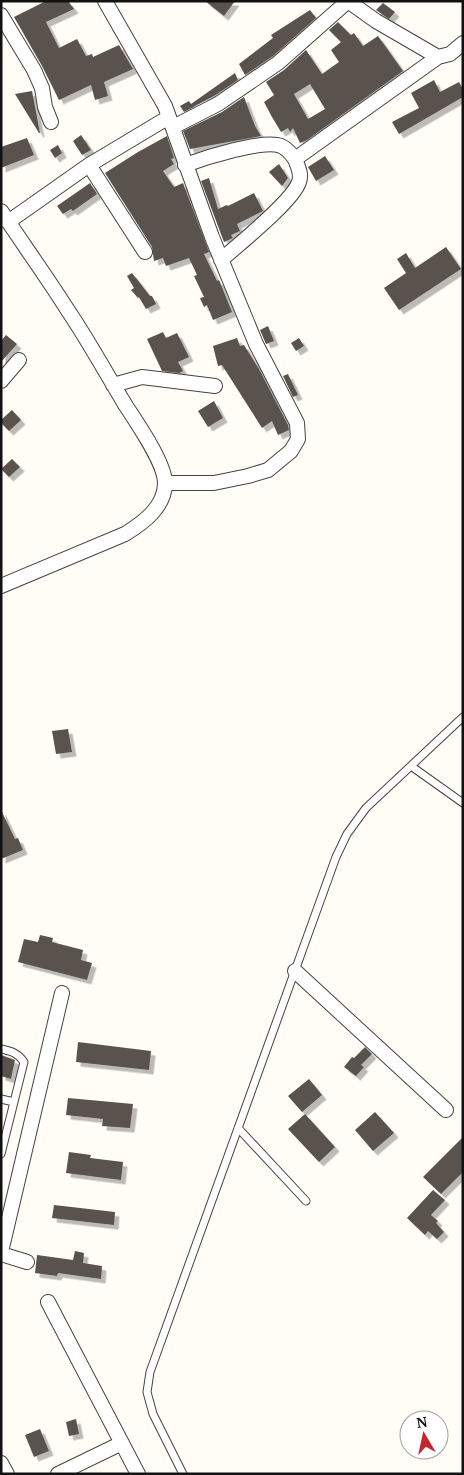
<svg xmlns="http://www.w3.org/2000/svg" width="464" height="1475" viewBox="0 0 464 1475" font-family="'PT Serif',serif">
  <style>
    .building { fill: #5a524d; fill-rule: evenodd; filter: url(#shadow) }
    .lines { fill: none; stroke-linecap: round; stroke-linejoin: round }
    .service-casing { stroke: #444; stroke-width: 9 }
    .minor-casing { stroke: #444; stroke-width: 16 }
    .service { stroke: #fff; stroke-width: 7 }
    .minor { stroke: #fff; stroke-width: 14 }
  </style>
  <defs>
    <filter id="shadow"><feDropShadow dx="4.5" dy="4.5" stdDeviation="0" flood-color="#0004"/></filter>
  </defs>
  <rect width="100%" height="100%" fill="#fffdf5"/>
  <path class="building" d="M46 1H68L74 9 46 22 59 48 77 39 86 56 92 54 93 57 119 45 133 69 104 82 108 96 95 100 91 85 59 100 42 66 14 17Z
    M205 1H235L224 16Z
    M383 3 395 12 389 19 376 10Z
    M310 10 316 18 273 56 245 75 239 64 273 38 271 35Z
    M338 22 351 35 354 33 363 46 378 36 403 71 307 140 300 143 293 128 290 132 288 128 281 132 272 117 264 102 274 95 266 82 284 70 306 50 322 74 339 62 331 50 341 42 329 30ZM310 84 325 109 308 119 294 94Z
    M235 73 238 80 214 96 184 112 180 106 189 101 191 104Z
    M434 80 440 92 459 82 463 89V97L399 134 392 122 419 108 411 93Z
    M32 91 40 133H39L15 94Z
    M244 97 255 126 261 136 190 149 183 131 222 112Z
    M81 135 91 150 82 155 73 141Z
    M167 136 174 158 171 159 174 164 163 171 174 187 183 183 209 252 204 254 217 281 219 280 232 312 213 320 207 305 204 307 200 298 204 297 194 276 197 275 189 258 166 266 163 258 154 261 152 247 105 173 138 152Z
    M27 138 34 155 1 168V147Z
    M58 145 62 153 55 158 50 150Z
    M325 156 334 170 316 181 308 167Z
    M279 164 288 178 282 186 269 172Z
    M209 178 218 209 227 205 228 206 254 193 263 211 237 224 240 231 231 235 233 238 224 242 201 181Z
    M90 183 97 194 73 211 71 209 63 214 57 206Z
    M446 247 461 269 399 310 384 288 406 273 397 259 406 253 415 268Z
    M132 273 150 296H152L156 304 146 309 139 297 138 298 131 290 134 288 127 276Z
    M268 326 274 341 266 344 260 330Z
    M163 332 166 338 177 333 189 357 178 362 183 371 179 373 162 371 147 339Z
    M6 335 17 344 1 362V341Z
    M237 338 240 346 244 345 259 369 288 425 289 430 278 435 272 421 262 428 222 365 218 366 213 346Z
    M299 338 304 346 296 351 291 343Z
    M288 374 298 395 293 397 283 376Z
    M214 401 223 418 208 427 198 411Z
    M12 410 21 420 9 431 1 423V420Z
    M12 459 20 467 9 477 1 469Z
    M68 729 72 752 56 754 52 731Z
    M1 810 15 839 18 838 23 850 1 859Z
    M40 935 53 938 52 942 83 950 81 960 92 963 87 980 18 962 24 939 38 942Z
    M78 1042 151 1051 149 1070 76 1062Z
    M365 1047 372 1054 361 1065 364 1067 356 1076 344 1067 352 1057 354 1058Z
    M1 1055 15 1060 11 1079 1 1076Z
    M309 1079 322 1095 302 1112 288 1096Z
    M68 1098 133 1104 130 1128 102 1126 103 1119 66 1115Z
    M375 1112 394 1133 373 1151 355 1130Z
    M305 1114 335 1147 319 1162 288 1129Z
    M463 1137V1172L441 1194 423 1177Z
    M69 1152 91 1155 90 1158 123 1162 121 1180 66 1173Z
    M433 1190 445 1200 431 1215 438 1221 436 1223 444 1232 437 1239 428 1231 425 1235 407 1218Z
    M54 1205 115 1212 114 1225 52 1218Z
    M75 1251 84 1253 83 1263 102 1266 101 1279 58 1273 57 1276 35 1273 37 1255 73 1260Z
    M76 1419 79 1434 69 1436 66 1422Z
    M40 1429 49 1451 34 1457 25 1435Z"/>
  <g class="lines">
    <defs>
      <path id="service" d="M411 766 463 803
        M1 1049C11 1051 18 1053 24 1062L1 1154
        M1 1099 14 1102
        M238 1128 306 1201
        M183 1474 153 1414 147 1392 150 1372 336 857 347 834 366 808 463 717"/>
      <path id="minor" d="M105 1 165 106 212 237 256 344 297 423 298 439 291 451 268 470 248 476 214 483H165
        M348 1 376 21 438 57 450 54 463 43
        M1 15 34 70 42 88 45 107 51 122
        M173 127 218 104 278 63 348 1
        M89 165 145 252
        M185 165C204 158 263 139 281 146 288 149 291 154 295 159L438 57
        M1 211C23 244 46 276 67 309 88 340 106 373 126 406 137 423 165 463 165 483 165 507 143 523 125 534L1 586
        M8 222 89 165 169 117
        M221 260C239 244 293 201 299 182 302 174 298 167 295 159
        M1 381 19 360
        M113 385 142 377 215 386
        M295 971 446 1110
        M1 1252 62 993
        M1 1254 27 1262
        M48 1302 138 1474
        M1 1463 7 1474
        M58 1474 122 1443"/>
    </defs>
    <use href="#service" class="service-casing"/>
    <use href="#minor" class="minor-casing"/>
    <use href="#service" class="service"/>
    <use href="#minor" class="minor"/>
  </g>
  <rect width="464" height="1475" fill="none" stroke="#111111" stroke-width="5"/>
  <g transform="translate(424 1435) rotate(351)"><circle r="24" fill="#ffffff" stroke="#a0a0a0"/>
  <path d="M0-4L9 19L0 12L-9 19Z" fill="#c4262e"/>
  <text y="-8" font-size="14" font-weight="bold" text-anchor="middle" fill="#111111">N</text>
  </g>
</svg>
